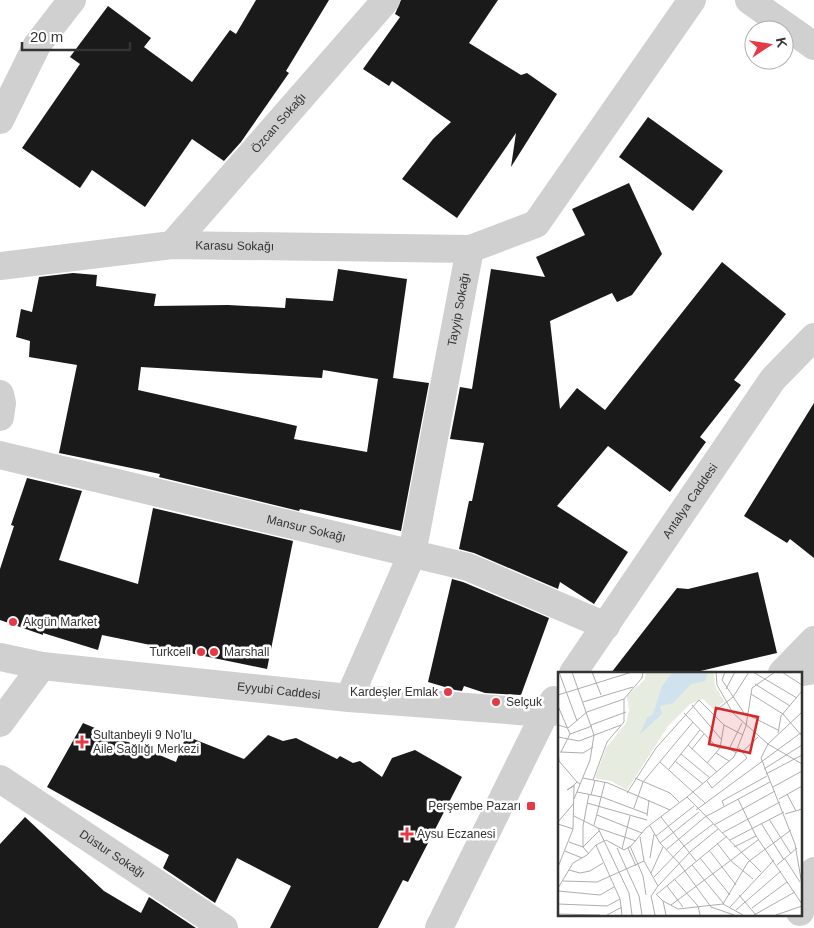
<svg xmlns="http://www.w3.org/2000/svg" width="814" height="928" viewBox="0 0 814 928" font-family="Helvetica,sans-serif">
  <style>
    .building { fill: #1a1a1a; fill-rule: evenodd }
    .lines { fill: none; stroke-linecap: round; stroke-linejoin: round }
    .minor { stroke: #d0d0d0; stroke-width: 28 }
    .tertiary { stroke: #d0d0d0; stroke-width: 28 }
    .poi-dot { fill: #e63946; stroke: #fff; stroke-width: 2 }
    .labels { text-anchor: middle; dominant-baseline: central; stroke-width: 5; stroke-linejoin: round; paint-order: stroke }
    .street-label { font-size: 12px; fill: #333; stroke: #fff }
    .poi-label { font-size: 12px; fill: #333; stroke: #fff; text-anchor: start }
    .inset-road { fill: none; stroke: #adadad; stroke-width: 1 }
    .view { fill: #d62828; fill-opacity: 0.15; stroke: #d62828; stroke-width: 2.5 }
    .inset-edge { fill: none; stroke: #333; stroke-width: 2.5 }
  </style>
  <rect width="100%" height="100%" fill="#fff"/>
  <path class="building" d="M256 0H329L286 71 289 73 241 142 224 161 192 139 145 207 92 170 80 188 22 148 80 64 70 57 108 6 151 38 144 47 192 82 230 30 236 34Z
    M401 0H498L469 43 521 75 527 73 557 94 511 167 516 133 457 218 402 179 433 139 451 122 392 81 389 86 363 69 400 17 395 14Z
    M648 117 723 171 693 211 619 157Z
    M629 183 662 254 632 295 617 302 612 293 550 321 560 409 577 388 605 410 722 262 786 314 734 380 741 385 700 437 706 442 670 492 608 446 557 506 628 552 594 604 560 582 558 589 474 553 459 549 469 501H472L484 443 450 439 460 387 472 389 491 269 545 277 536 257 585 235 572 209Z
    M338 269 407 279 393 378 429 383 401 531 300 509 299 511 159 477 160 474 59 453 77 365 29 357 30 341 16 337 21 309 32 312 39 277 73 273 97 275 96 286 156 294 154 306 228 305 285 308 286 298 333 301ZM141 367 322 378 323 370 378 379 367 452 294 439 297 426 138 390Z
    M814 403V558L790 539 787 543 744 516Z
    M27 478 82 491 59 560 138 584 153 508 293 541 267 669 102 635 98 650 43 633V635L0 620V569L14 526 11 525Z
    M758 572 777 653 692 673H611L677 588 688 589Z
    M452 579 463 582 549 618 521 695 485 693 464 686 462 691 455 690 428 682Z
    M83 723 176 762 186 736 244 759 268 735 283 741 296 738 337 759 340 756 353 763 360 761 382 777 392 758 415 750 462 777 408 882 403 880 378 928H270L291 886 237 858 215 903 163 868 169 855 47 787Z
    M25 817 104 891 141 913 149 897 196 928H0V844Z"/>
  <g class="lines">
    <g class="minor">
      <path d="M749 0 814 46"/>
      <path d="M0 120 37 45 72 0"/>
      <path id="s1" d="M172 245 386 0"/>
      <path id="s2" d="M0 266 172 245 470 249"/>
      <path d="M0 394 2 403 0 417"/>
      <path id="s3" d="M0 455 468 567 606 626"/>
      <path d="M782 673 814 640"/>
      <path id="s4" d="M349 698 412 554 470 249 536 224 692 0"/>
      <path d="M0 723 42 666"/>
      <path id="s5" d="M0 779 224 928"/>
      <path d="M800 912 814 871"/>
    </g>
    <g class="tertiary">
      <path id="s6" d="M0 657 42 666 349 698 545 713 559 711"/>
      <path id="s7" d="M573 673 773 379 814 337"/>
      <path d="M797 673 814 670"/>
      <path d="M439 928 545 713 554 700"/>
    </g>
  </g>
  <g class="poi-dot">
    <circle cx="13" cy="622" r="5"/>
    <circle cx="201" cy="652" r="5"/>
    <circle cx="214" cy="652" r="5"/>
    <circle cx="448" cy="692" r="5"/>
    <circle cx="496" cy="702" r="5"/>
    <path d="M79.5 734.5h5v5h5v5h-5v5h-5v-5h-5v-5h5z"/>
    <rect x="526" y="801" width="10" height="10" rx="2.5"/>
    <path d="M404.5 826.5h5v5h5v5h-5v5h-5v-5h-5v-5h5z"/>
  </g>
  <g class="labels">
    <g class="street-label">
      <text stroke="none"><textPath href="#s1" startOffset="162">Özcan Sokağı</textPath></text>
      <text stroke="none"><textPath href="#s2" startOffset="236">Karasu Sokağı</textPath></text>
      <text stroke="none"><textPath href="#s4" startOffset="406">Tayyip Sokağı</textPath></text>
      <text stroke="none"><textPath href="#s7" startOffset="208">Antalya Caddesi</textPath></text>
      <text stroke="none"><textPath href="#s3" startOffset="315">Mansur Sokağı</textPath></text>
      <text stroke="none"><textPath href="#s6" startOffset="281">Eyyubi Caddesi</textPath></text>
      <text stroke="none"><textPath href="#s5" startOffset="135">Düstur Sokağı</textPath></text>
    </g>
    <g class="poi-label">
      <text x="23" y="622">Akgün Market</text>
      <text x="191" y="652" text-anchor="end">Turkcell</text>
      <text x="224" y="652">Marshall</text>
      <text x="438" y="692" text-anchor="end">Kardeşler Emlak</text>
      <text x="506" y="702">Selçuk</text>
      <text x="93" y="735">Sultanbeyli 9 No'lu<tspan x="93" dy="14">Aile Sağlığı Merkezi</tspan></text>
      <text x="521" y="806" text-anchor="end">Perşembe Pazarı</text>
      <text x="417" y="834">Aysu Eczanesi</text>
    </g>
  </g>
  <g transform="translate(558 672)">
    <rect width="244" height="244" fill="#fff"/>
    <path d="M88 0H156L157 14 166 29 156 38 145 27 132 32 110 54 69 118 53 109 37 106 48 76 68 51 71 38 69 24 87 7Z" fill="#e6ecdf"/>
    <path d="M115 0H150L147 9 133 12 115 31 102 34 104 42 82 62 89 46 95 42 104 14Z" fill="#cfe2ee"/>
    <path class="inset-road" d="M1 0 19 49M14 0 36 63 32 88 16 127M34 0 43 23M158 0 159 13 175 41 210 72 244 92M167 0 164 8 188 44M195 0 239 26M224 0 244 13M197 12 232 34M168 17 177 0M193 22 225 42 244 64M0 23 74 0M25 30 75 15M134 33 163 67M0 34 12 62 3 80M156 40 175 25 191 0M244 40 210 72 203 86 237 172 244 213M126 41 160 76H169L179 81M188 42 220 58M0 53 10 56 29 40 66 27M33 53 68 40M220 61 223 44 244 19M12 62 34 54M0 65 21 69 63 53M130 73 159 100M134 77 146 62M171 77 184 51M0 78 1 89 19 110M2 80 25 81 35 75M184 80 200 65M158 81 171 89M123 82 152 106M117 89 145 112M102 90 147 131M149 91 162 76 166 53M111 97 142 58M206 97 244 73M208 102 244 83M25 106 50 111 112 138M77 106 112 121 121 130M35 108 49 70 66 50V27L84 6 85 0M149 109 154 116 189 86 181 76M16 113 9 118 16 114M215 115 244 99M19 120 44 125 89 142M69 121 98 76 141 28 166 53 185 63M31 122 25 154V175L42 158M229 122 238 139M33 123 37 108M129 125 203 200M180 127 198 164 244 232M221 127 244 114M29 131 89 148M166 134 164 129 209 104M76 136 85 110 135 50M138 138 244 60M227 142 244 137M39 143 84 161M16 144 40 156 71 221 74 243M89 144 91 128M103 145 138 189M211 147 233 182M0 150 16 131M203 151 226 188M0 152 15 157M36 153 47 110M156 153 217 119M92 154 102 171 121 191 153 235 176 243M40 156 78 169M164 161 222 130M98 164 136 134M82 165 86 189 100 214 93 224 97 243M172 168 226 140M11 170 25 175 31 182M102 171 141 140M159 171 173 189 195 207M38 173 62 227 64 243M72 174 85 204 88 223M176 175 198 164M59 176 81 224 84 243M70 176 78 194M64 177 72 144M108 178 147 145 212 110M151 178 178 213M7 179 24 186M92 186 96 162M142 186 172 223M227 187 242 210M134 193 166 232M219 193 239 176M0 195 15 157 16 113 19 110 22 112M11 198 22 201 32 199 45 191M93 201 105 175M96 205 126 174 155 152M117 208 140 234 142 243M5 209 39 210 86 189M100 214 132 180 160 157M109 214 125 235M0 216 15 191 29 183 38 173 48 168 66 178 73 174 88 156 129 125 176 85 188 54 194 16 217 0M0 219 42 223 56 215M98 222 105 229 108 243M99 222 169 164M181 223 198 243M105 229 120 237 165 232 185 243M0 232 49 234 62 227M165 232 190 190 233 158M113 233 200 168M172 235 216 188M194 236 229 210M178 238 223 199M0 242 42 243M49 243 64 235M196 243 237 220M218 243 244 234"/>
    <path class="view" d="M158 36 200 45 192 81 151 72Z"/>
    <rect width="244" height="244" class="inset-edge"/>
  </g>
  <g transform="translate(769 45) rotate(78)"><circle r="24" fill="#ffffff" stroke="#adadad"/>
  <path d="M0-4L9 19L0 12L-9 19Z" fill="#e63946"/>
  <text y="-8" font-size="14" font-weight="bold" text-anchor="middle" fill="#333333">K</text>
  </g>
  <path d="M22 42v8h108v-8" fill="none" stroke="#333333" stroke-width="2.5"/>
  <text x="30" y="42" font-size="15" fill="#333333" stroke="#ffffff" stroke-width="4" paint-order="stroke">20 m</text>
</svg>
